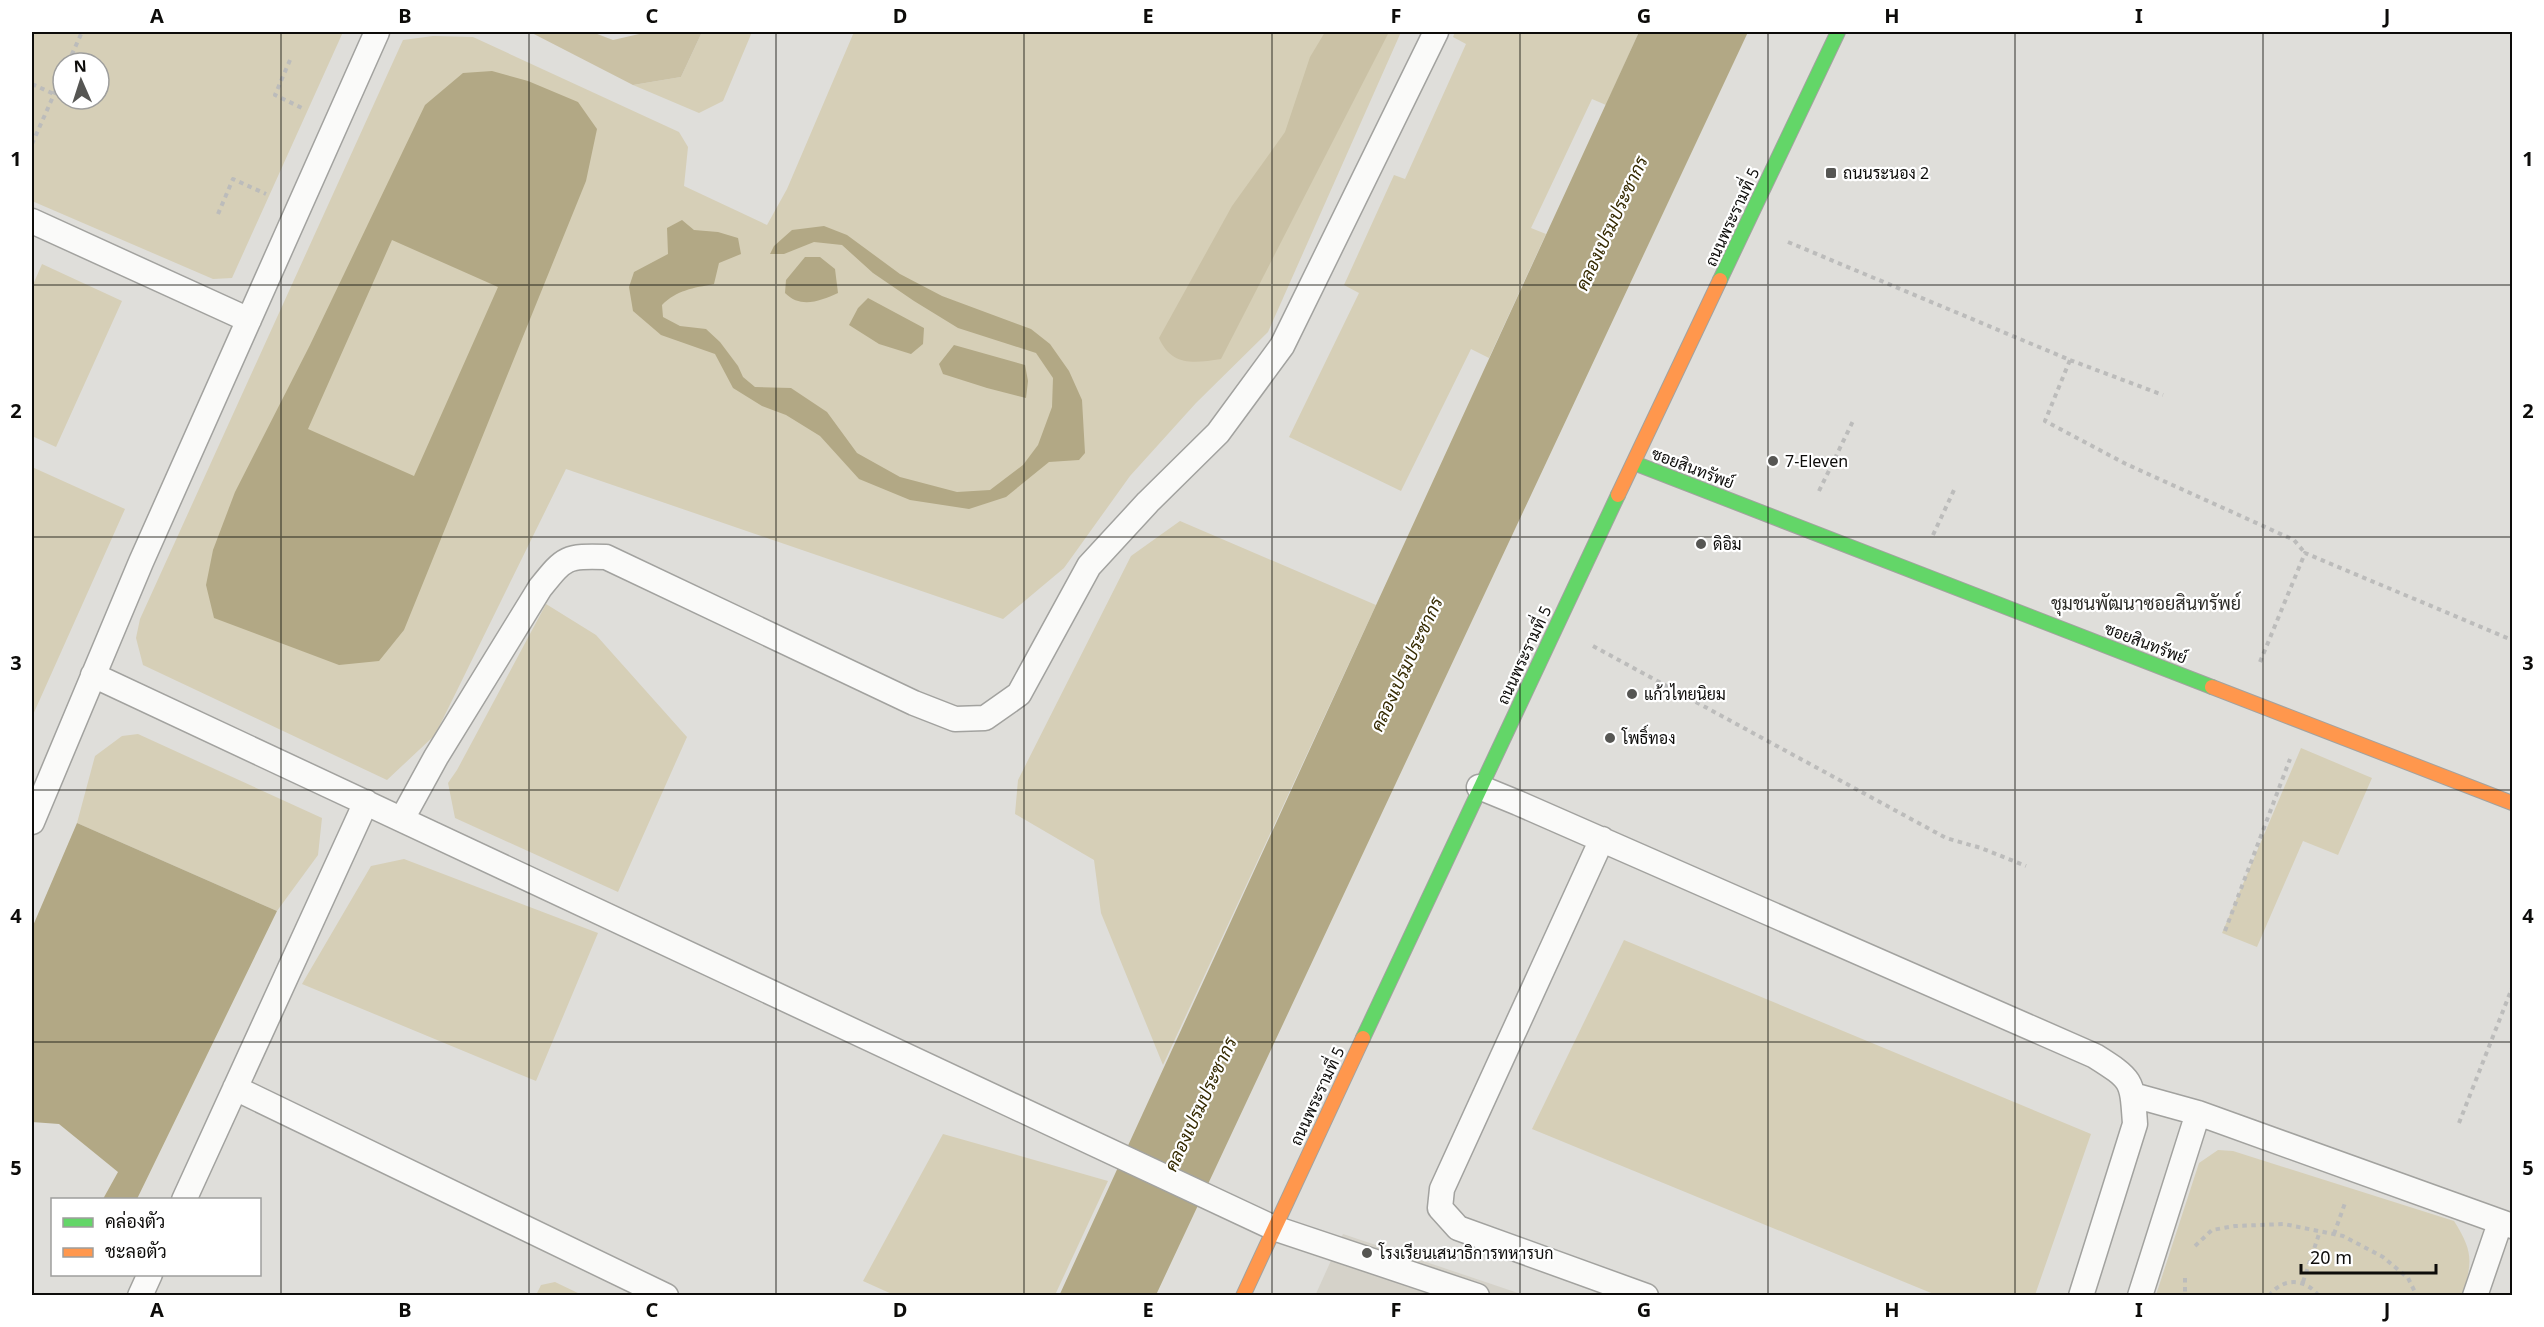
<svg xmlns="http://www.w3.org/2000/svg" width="2544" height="1327" viewBox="0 0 2544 1327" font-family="'Noto Sans',Sarabun,sans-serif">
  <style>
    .built { fill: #d5d2c9 }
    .green { fill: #d6cfb7; fill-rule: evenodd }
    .forest { fill: #cac1a5 }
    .water { fill: #b2a885; fill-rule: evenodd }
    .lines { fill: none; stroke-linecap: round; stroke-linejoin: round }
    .lane-casing { stroke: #a2a29f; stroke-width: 27 }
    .fast-casing { stroke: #a2a29f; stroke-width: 16 }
    .slow-casing { stroke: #a2a29f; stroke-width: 16 }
    .path { stroke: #bcbcbb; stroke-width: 4; stroke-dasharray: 4.5 4.5; stroke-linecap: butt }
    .lane { stroke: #fafaf9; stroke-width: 24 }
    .fast { stroke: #63d668; stroke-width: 14 }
    .slow { stroke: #ff974d; stroke-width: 14 }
    .grid { fill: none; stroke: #0d0c0a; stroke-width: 1.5; stroke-opacity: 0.55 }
    .poi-dot { fill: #565653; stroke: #fff; stroke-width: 2 }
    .labels { text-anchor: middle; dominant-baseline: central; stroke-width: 4.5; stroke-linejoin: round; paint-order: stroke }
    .poi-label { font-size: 16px; fill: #0d0c0a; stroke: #fff; text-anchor: start }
    .street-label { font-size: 16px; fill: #0d0c0a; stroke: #fff }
    .water-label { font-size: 18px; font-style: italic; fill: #352a01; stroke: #fff }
    .neighbourhood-label { font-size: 18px; fill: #2e2d28; stroke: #fff }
    .neatline { fill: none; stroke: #0d0c0a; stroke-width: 2 }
    .grid-label { font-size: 20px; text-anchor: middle; font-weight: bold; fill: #0d0c0a }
  </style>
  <rect width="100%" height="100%" fill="#dfdeda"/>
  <path class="built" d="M1343 1234 1524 1295 1315 1296Z"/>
  <path class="green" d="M32 32H343L232 278 213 279 32 201ZM63 63H99V99H63Z
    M702 32H752L723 101 699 113 633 85 681 77Z
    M854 32H1401L1268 332 1196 403 1130 476 1064 568 1003 619 566 469 435 735 387 780 143 665 136 638 140 619 403 40 433 36 473 37 679 132 688 147 684 186 767 225 787 189Z
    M1455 32H1639L1606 105 1592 99 1531 228 1546 234 1489 358 1471 349 1401 491 1289 437 1359 293 1344 285 1394 175 1405 179 1466 44 1453 37Z
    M42 264 122 301 56 447 32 436V287Z
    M32 467 125 509 32 717Z
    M1180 521 1376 605 1163 1065 1101 913 1094 860 1015 814 1018 780 1131 556Z
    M546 604 596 635 687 737 618 892 455 818 448 783 457 770Z
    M138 734 322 818 318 855 277 911 77 823 95 756 122 736Z
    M2301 748 2372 778 2338 855 2303 841 2257 947 2222 933Z
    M404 859 598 933 536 1081 302 984 371 866Z
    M1624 940 2091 1134 2035 1295H1936L1532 1129Z
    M943 1134 1108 1181 1055 1295H894L863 1281Z
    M2218 1150 2233 1151 2454 1221C2473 1251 2473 1262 2462 1295H2156L2199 1163Z
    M555 1282 582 1295H536L541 1285Z"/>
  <path class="forest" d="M530 32H592L613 40 648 32H702L681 77 633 85Z
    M1325 32H1389L1221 359C1194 363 1172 367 1159 338L1232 206 1285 132 1310 57Z"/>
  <path class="water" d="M1639 32H1748L1156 1295 1059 1296Z
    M492 71 528 81 578 102 597 129 586 181 404 630 379 661 339 665 214 618 206 585 213 550 235 492 310 345 425 105 463 73ZM392 240 498 287 414 476 308 429Z
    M682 220 694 230 718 232 738 238 741 254 719 263 714 284C693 288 677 290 662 305L663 317 680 326 706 329 720 342 738 366 743 377 755 387 791 388 827 412 857 453 900 477 957 492 990 490 1023 465 1038 445 1052 407 1053 378 1036 353 958 328 914 301 873 273 842 245 814 242 784 254H770L774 246 792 230 824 226 847 235 900 274 942 296 1031 329 1050 344 1069 371 1082 400 1085 453 1079 460 1049 462 1006 497 969 509 910 500 859 479 820 436 786 415 762 406 733 388 715 354 661 335 633 311 629 287 634 272 668 254 667 228Z
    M805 257H820L835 269 838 293C820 301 801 309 785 293L786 280Z
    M868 298 924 328 923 344 911 354 879 344 849 325 858 308Z
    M954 345 1025 365 1028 381 1026 398 987 388 943 374 939 364Z
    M77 823 277 911 137 1199H103L118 1172 59 1124 32 1122V928Z"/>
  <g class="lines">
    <defs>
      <path id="lane" d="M32 221 249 320
        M93 675 1274 1228 1477 1296
        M1479 787 1518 803 2095 1056C2133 1080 2132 1080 2135 1124L2081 1296
        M402 819 436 757 540 588C565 557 565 556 606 557L914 703 955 719 985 718 1019 694 1089 566 1148 502 1218 433 1282 346 1436 32
        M32 822 141 562 377 32
        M1602 839 1442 1189 1440 1208 1458 1228 1646 1296
        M235 1088 666 1296
        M2133 1095 2198 1113 2512 1226
        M184 1200 366 802
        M140 1296 150 1274
        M2140 1296 2198 1113
        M2475 1296 2500 1223"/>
      <path id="fast" d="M1720 280 1838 32
        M1634 463 2212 687
        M1363 1038 1618 495"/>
      <path id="slow" d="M1618 495 1720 280
        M2212 687 2512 803
        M1243 1296 1363 1038"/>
    </defs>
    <use href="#lane" class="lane-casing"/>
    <use href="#fast" class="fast-casing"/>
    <use href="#slow" class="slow-casing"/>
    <path class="path" d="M290 60 275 95 304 109
      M68 63 82 32
      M32 84 54 94
      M32 144 63 74
      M218 214 233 179 266 194
      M1788 242 2070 360 2045 421 2126 464 2294 540 2305 553
      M2070 360 2163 395
      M1819 491 1854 419
      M1933 535 1954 490
      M1593 646 1946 838 1981 848 2026 866
      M2260 662 2305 553 2512 640
      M2225 931 2290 759
      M2459 1123 2512 988
      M2334 1234 2345 1203
      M2195 1246 2212 1230 2235 1226 2284 1224 2343 1236 2383 1257 2408 1278 2417 1296
      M2185 1278V1296
      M2303 1282 2320 1231
      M2269 1296C2283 1277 2305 1278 2319 1296"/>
    <use href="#lane" class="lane"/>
    <use href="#fast" class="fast"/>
    <use href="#slow" class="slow"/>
  </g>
  <path class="grid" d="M281 32V1296M529 32V1296M776 32V1296M1024 32V1296M1272 32V1296M1520 32V1296M1768 32V1296M2015 32V1296M2263 32V1296M32 285H2512M32 537H2512M32 790H2512M32 1042H2512"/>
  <g class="poi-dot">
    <rect x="1825" y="167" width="12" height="12" rx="3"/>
    <circle cx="1773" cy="461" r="6"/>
    <circle cx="1701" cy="544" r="6"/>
    <circle cx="1632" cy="694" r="6"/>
    <circle cx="1610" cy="738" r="6"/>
    <circle cx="1367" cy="1253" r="6"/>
  </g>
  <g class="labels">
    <g class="poi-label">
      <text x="1843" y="173">ถนนระนอง 2</text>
      <text x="1785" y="461">7-Eleven</text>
      <text x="1713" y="544">ดิอิม</text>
      <text x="1644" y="694">แก้วไทยนิยม</text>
      <text x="1622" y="738">โพธิ์ทอง</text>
      <text x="1379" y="1253">โรงเรียนเสนาธิการทหารบก</text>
    </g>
    <g class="street-label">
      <text transform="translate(1732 217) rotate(-65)">ถนนพระรามที่ 5</text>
      <text transform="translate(1693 468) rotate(21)">ซอยสินทรัพย์</text>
      <text transform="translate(2146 643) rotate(21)">ซอยสินทรัพย์</text>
      <text transform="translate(1524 655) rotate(-65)">ถนนพระรามที่ 5</text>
      <text transform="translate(1317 1096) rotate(-65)">ถนนพระรามที่ 5</text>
    </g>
    <g class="water-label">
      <text transform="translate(1611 223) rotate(-65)">คลองเปรมประชากร</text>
      <text transform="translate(1406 664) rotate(-65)">คลองเปรมประชากร</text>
      <text transform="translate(1200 1104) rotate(-65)">คลองเปรมประชากร</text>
    </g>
    <g class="neighbourhood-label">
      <text x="2146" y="603">ชุมชนพัฒนาซอยสินทรัพย์</text>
    </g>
  </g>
  <rect width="2544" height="1327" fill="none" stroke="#ffffff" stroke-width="66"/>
  <rect x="51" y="1198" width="210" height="78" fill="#ffffff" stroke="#9e9e9d" stroke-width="1.5"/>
  <rect x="63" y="1218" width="30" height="9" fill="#63d668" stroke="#9e9e9d" stroke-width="1.5"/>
  <text x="105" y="1228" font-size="18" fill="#0d0c0a">คล่องตัว</text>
  <rect x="63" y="1248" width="30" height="9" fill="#ff974d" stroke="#9e9e9d" stroke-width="1.5"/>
  <text x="105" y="1258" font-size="18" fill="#0d0c0a">ชะลอตัว</text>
  <g transform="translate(81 81) rotate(357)"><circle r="28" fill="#ffffff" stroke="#9e9e9d" stroke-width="1.5"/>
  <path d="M0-4.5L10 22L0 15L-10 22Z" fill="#565653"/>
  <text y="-9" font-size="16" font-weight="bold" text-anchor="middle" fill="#0d0c0a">N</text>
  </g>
  <path d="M2301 1264v9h135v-9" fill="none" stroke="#0d0c0a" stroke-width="3"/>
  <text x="2310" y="1264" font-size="18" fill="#0d0c0a" stroke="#ffffff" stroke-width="4.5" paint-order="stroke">20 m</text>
  <rect x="33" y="33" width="2478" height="1261" class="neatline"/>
  <g class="grid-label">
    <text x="157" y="23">A</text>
    <text x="405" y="23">B</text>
    <text x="652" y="23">C</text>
    <text x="900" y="23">D</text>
    <text x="1148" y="23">E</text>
    <text x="1396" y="23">F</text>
    <text x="1644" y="23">G</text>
    <text x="1892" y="23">H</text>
    <text x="2139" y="23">I</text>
    <text x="2387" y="23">J</text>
    <text x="16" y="166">1</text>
    <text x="2528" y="166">1</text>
    <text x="16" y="418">2</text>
    <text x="2528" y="418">2</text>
    <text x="16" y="670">3</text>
    <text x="2528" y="670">3</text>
    <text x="16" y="923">4</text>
    <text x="2528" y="923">4</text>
    <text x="16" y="1175">5</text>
    <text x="2528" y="1175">5</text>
    <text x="157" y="1317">A</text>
    <text x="405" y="1317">B</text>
    <text x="652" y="1317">C</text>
    <text x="900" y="1317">D</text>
    <text x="1148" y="1317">E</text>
    <text x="1396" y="1317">F</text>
    <text x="1644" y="1317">G</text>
    <text x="1892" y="1317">H</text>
    <text x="2139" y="1317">I</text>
    <text x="2387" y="1317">J</text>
  </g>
</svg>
